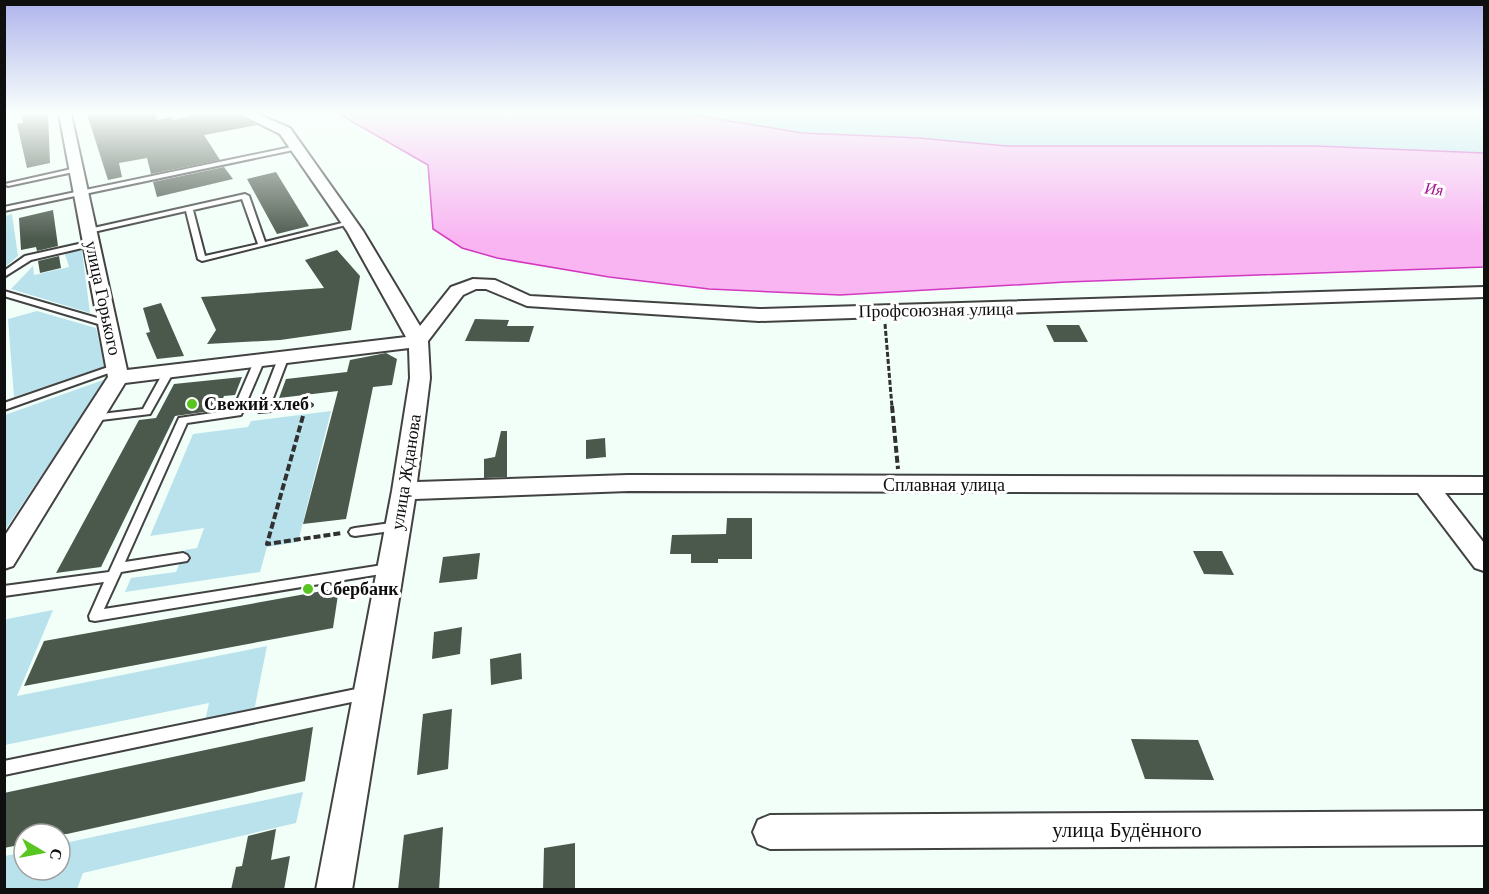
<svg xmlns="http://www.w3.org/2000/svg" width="1489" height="894" viewBox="0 0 1489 894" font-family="Georgia,serif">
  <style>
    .green { fill: #b9e2ec }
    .water { fill: #f9b4f2; stroke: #d338c1; stroke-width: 1.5 }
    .building { fill: #4b584c }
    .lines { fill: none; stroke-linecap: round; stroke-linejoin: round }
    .service-casing { stroke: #424242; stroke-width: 4 }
    .minor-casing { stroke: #424242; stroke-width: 4 }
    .path-far1 { stroke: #313131; stroke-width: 3; stroke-dasharray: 5 2; stroke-linecap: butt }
    .path { stroke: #313131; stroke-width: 4; stroke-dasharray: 7 3; stroke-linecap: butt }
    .service { fill: #fff; fill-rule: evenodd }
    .minor { fill: #fff; fill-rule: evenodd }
    .poi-dot { fill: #58c521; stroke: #fff; stroke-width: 2 }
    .labels { text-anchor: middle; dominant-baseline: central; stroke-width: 6; stroke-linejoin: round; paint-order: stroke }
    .far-water-label { font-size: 16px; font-style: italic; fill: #a71290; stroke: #fff }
    .street-label { font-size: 18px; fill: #0f0f0f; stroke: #fff }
    .poi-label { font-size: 18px; font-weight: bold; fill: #0f0f0f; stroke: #fff; text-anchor: start }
    .near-street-label { font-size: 21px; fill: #0f0f0f; stroke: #fff }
  </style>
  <rect width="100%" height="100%" fill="#f1fff8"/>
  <path class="green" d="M688 114H1484V153L1315 146H1007L919 138 802 133Z
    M12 214 18 256 5 267V216Z
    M70 250 82 251 90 313 11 289 33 266 34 275 69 267 64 251Z
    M37 311 96 328 105 366 14 397 8 319Z
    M106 379 5 530V415Z
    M331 411 298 542 267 547 260 572 125 592 131 578 176 572 185 550 197 548 204 528 150 536 193 434 248 427 251 421Z
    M53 610 17 696 267 646 254 711 205 721 209 703 5 745 4 622 7 619Z
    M303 792 296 823 83 873 77 889H5V856L24 852V870H60V844Z"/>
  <path class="water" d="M339 114H688L802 133 919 138 1007 146H1315L1484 153V267L1066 282 840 295 709 289 609 277 497 258 462 248 433 229 428 165Z"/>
  <path class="building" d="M22 114H48L50 163 27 168 17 124 23 123Z
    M87 114H156L157 120 171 117 174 120 195 114H238L258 125 204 135 220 160 151 174 147 158 119 163 122 177 108 180Z
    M224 167 233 179 157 197 153 182Z
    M276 172 309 226 277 234 247 179Z
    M53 210 58 246 37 251 36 247 21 250 19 218Z
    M337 250 360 276 351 330 280 340 207 344 216 330 201 297 324 288 305 260Z
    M59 256 61 268 40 273 38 261Z
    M161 303 184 356 157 359 146 333 150 332 143 308Z
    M475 319 509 320 507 326H534L529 342 465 341Z
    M1046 325H1079L1088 342H1054Z
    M386 353 397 359 392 385 373 387 346 519 303 524 338 391 279 398 286 379 347 372 350 360Z
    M242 377 235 395 224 396 218 410 175 416 101 567 56 573 139 420 156 418 174 384Z
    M501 431H507V477L484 478V459L495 457Z
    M605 438 606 457 586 459V440Z
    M727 518H752V559H718V563H691V554H670L672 535 726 534Z
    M1193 551H1222L1234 575 1204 574Z
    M480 553 477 579 439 583 443 557Z
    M339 588 333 628 24 686 44 641Z
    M462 627 460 654 432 659 434 632Z
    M521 653 522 679 491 685 490 659Z
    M452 709 448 769 417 775 423 714Z
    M313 727 305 781 67 834H24V844L4 848V793Z
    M1131 739 1198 740 1214 780 1145 779Z
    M443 827 439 890H398L404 835Z
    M276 829 271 860 290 856 284 890H231L236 867 242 866 248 836Z
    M575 843V890H543L544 848Z"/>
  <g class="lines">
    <defs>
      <path id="service" d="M296 146 298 147V149L4 211V207Z
        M76 168 78 169V171L8 186 5 184Z
        M245 194 249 196 265 242 350 221 354 223 202 261 198 259 186 211 89 233 85 231 89 229ZM242 199 258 244 205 256 193 210Z
        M92 241H95V245L31 260 4 277V271L25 256Z
        M4 291 111 322 112 324 108 327 105 326 4 296Z
        M284 353 289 356 270 406 307 402 312 405 307 408 259 412 258 410 279 356Z
        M260 356 265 359 241 415 187 423 125 562 183 553 187 555 189 558 187 561 121 572 104 609 389 564 393 566 395 569 393 572 95 621 90 620 89 616 104 582 4 596V586L109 572 179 418 233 410 255 359Z
        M117 364 122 367 120 369 4 410V403Z
        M169 368 174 371 150 414 93 421 89 420 88 418 89 416 93 415 143 409 164 371Z
        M398 522 402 523 404 526 402 529 398 530 355 536 351 535 349 532 351 529 355 528Z
        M366 687 371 689 373 693 371 697 366 699 4 775V761Z"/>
      <path id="minor" d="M59 114H71L127 370 406 337 347 231 280 134 240 114H258L290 128 363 231 420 326 451 287 473 279 495 280 530 296 759 309 1484 287V297L759 321 527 306 486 289H476L463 295 428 341 430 378 417 482 628 475 1484 477V493H1445L1484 543V571L1475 568 1418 493 628 491 415 499 352 890H316L392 491 410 378 409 348 125 383 13 566 4 569V537L108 377Z
        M1484 811V845L770 849 758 844 753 832 758 820 770 815Z"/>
    </defs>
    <use href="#service" class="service-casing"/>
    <use href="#minor" class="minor-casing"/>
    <path class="path-far1" d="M885 324 892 407"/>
    <path class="path" d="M892 406 898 469
      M303 416 267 544 342 533"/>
    <use href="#service" class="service"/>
    <use href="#minor" class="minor"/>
  </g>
  <linearGradient id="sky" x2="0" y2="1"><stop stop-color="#afb4ec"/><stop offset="0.47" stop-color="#f9fffc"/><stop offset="1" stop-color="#f9fffc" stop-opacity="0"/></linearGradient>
  <rect width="1489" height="240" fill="url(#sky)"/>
  <g class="poi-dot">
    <circle cx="192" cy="404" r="6"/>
    <circle cx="308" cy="589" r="6"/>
  </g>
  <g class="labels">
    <g class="far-water-label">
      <text transform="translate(1434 189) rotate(7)">Ия</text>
    </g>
    <g class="street-label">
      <text transform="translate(103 298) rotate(78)">улица Горького</text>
      <text transform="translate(936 310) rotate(-1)">Профсоюзная улица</text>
      <text transform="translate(406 472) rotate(-81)">улица Жданова</text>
      <text x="944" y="485">Сплавная улица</text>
    </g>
    <g class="poi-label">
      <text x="204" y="404">Свежий хлеб</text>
      <text x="320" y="589">Сбербанк</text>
    </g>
    <g class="near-street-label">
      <text x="1127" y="830">улица Будённого</text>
    </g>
  </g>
  <rect width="1489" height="894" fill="none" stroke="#0f0f0f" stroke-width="12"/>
  <g transform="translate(42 852) rotate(100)"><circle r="28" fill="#ffffff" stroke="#9f9f9f" stroke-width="1.5"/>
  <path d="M0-4.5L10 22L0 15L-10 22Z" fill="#58c521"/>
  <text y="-9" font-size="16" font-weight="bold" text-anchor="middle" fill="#0f0f0f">С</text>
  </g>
</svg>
